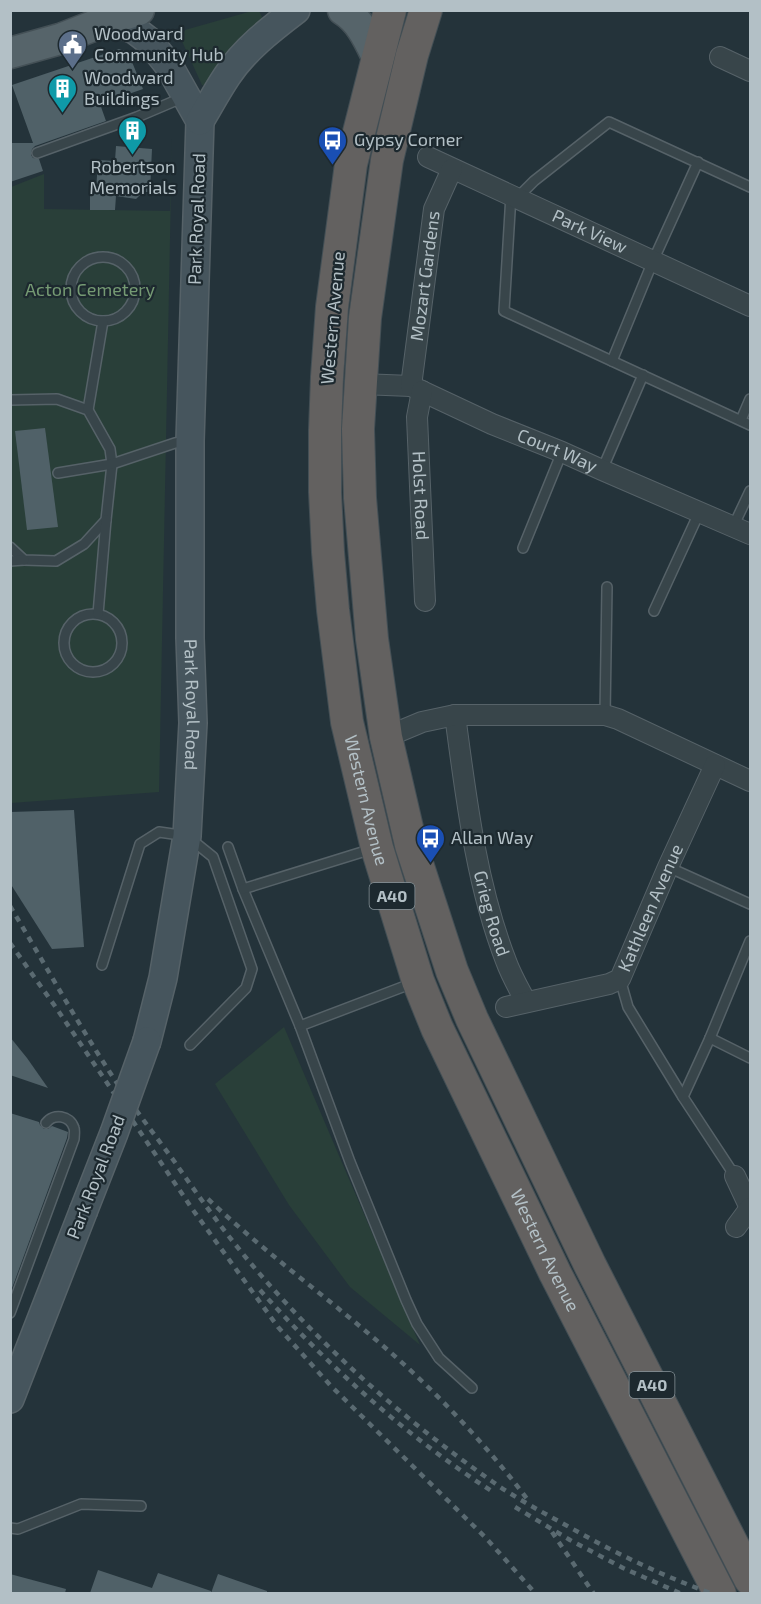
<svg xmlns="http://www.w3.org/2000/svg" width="761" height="1604" font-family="'Exo 2',sans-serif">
<rect width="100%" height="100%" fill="#24333a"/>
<g fill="#293f39">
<polygon points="252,11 259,11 265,23 211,86 202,85 180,37 185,30"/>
<polygon points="172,138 159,792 11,803 11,187 44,174 44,209 170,211"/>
<polygon points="284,1027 420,1345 350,1287 289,1205 215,1084"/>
</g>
<g fill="#506168">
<polygon points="119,49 128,52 143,89 100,104 106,121 35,146 32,149 31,155 33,158 39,159 43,171 10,182 10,143 33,143 12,85"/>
<polygon points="116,146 152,149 150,192 143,192 136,199 116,196 115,210 90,210 90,191 96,191 98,160 115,161"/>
<polygon points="45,428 58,527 27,530 15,431"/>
<polygon points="74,810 84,947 52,949 10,883 10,812"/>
<polygon points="10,1037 27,1058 48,1088 10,1075"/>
<polygon points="10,1113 39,1122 40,1125 44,1129 48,1129 52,1126 68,1132 67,1138 11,1291"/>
<polygon points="98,1570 152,1588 158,1573 211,1591 211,1593 90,1593"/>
<polygon points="10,1574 66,1589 65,1593 10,1593"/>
<polygon points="218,1574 267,1591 267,1593 211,1593"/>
</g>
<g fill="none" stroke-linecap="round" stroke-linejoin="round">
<defs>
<g id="service">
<polyline points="37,153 137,117 184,97"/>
<polyline points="511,195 504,311 750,425"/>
<polyline points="517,198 534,181 609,122 750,187"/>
<circle cx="103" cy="289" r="32"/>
<polyline points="612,361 653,261 698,162"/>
<polyline points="10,400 57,399 88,410 110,449 112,464 106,520 84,544 56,561 24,560 10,547"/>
<polyline points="88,410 103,321"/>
<polyline points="741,420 750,399"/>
<polyline points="602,470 643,375"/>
<polyline points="58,473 112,464 175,443 188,441"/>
<polyline points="733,527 750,491"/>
<polyline points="523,548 562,452"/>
<polyline points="10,561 24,560"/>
<polyline points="654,611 699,513"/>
<circle cx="93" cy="643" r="29"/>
<polyline points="98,614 106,520"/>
<polyline points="605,715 607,587"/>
<polyline points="228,847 243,889 300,1026 350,1162 406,1300 417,1324 439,1358 472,1388"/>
<polyline points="668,867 750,904"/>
<polyline points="243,889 372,849"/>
<polyline points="102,965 140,844 159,832 187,836 213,857 252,969 246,988 190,1045"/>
<polyline points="620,979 628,1007 683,1097 735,1176"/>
<polyline points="300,1026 413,983"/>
<polyline points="710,1038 750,1058"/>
<polyline points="683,1097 710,1038 750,941"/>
<path d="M10 1313 74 1139C74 1137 75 1130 74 1128 70 1115 53 1113 46 1123"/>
<polyline points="10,1528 18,1529 81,1504 141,1506"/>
</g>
<g id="minor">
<polyline points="720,57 750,71"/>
<path id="s1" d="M428 157 750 306"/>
<path id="s2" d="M361 384 411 386 492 424 562 452 602 470 750 534"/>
<path id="s3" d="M411 386 434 209 452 169"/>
<path id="s4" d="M422 391 417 417 425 601"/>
<path id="s5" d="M455 715C466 797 476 884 506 961 511 975 519 989 526 1002"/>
<polyline points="386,737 422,722 455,715 605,715 618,719 750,781"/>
<path id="s6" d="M506 1007 609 984 620 979 668 867 715 765"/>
<polyline points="735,1176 750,1208"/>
<polyline points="736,1227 750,1208"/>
</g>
<g id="secondary">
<path id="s7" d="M111 19 136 31 149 41 169 66 200 121 190 441V638L193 723 187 836 163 978 147 1041"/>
<path d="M200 121C209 106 217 91 227 76 244 50 271 29 296 10"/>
<polyline points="10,1399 83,1212"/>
</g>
<g id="primary">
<path d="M343 10C361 21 369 41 378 59"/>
<polyline points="10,53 60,39 111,19 139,10"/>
</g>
<g id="trunk">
<path id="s8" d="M390 10 351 164 332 307 327 377 325 430V492L328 552 333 610 347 722 377 848 418 981 437 1028 555 1273 720 1594"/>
<polyline points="426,10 412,55 387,160 365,318 358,429 360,498 372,639 386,737 411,845 452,971 472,1019 590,1265 750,1579"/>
</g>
</defs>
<use href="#service" stroke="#566268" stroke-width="12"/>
<use href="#minor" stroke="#566268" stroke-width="22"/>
<use href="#secondary" stroke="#566268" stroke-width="30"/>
<use href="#primary" stroke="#445056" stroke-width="33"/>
<use href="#trunk" stroke="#434f55" stroke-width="34"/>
<use href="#service" stroke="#38454a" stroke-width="9"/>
<use href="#minor" stroke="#38454a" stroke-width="20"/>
<use href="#secondary" stroke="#46555d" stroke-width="27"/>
<use href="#primary" stroke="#56646a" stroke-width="30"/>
<use href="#trunk" stroke="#636160" stroke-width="32"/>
<g stroke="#5a6a71" stroke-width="4.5" stroke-dasharray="6 6" stroke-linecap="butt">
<path d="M10 906C43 961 74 1017 109 1071 129 1102 152 1131 174 1161 199 1197 225 1233 253 1266 323 1348 404 1420 493 1482 517 1499 544 1513 571 1528 617 1554 663 1576 713 1594"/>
<polyline points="10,943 57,1009 193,1210 278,1327 330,1385 486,1538 536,1594"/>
<path d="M208 1199C261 1249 320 1292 375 1339 432 1387 484 1442 528 1500"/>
<path d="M260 1290C329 1367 406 1436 493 1492"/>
<polyline points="515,1507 570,1540 623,1568 682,1594"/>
<polyline points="552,1532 594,1594"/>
</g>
<defs>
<polyline id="secondary-bridge" points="83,1212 114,1133 147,1041"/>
</defs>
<use href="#secondary-bridge" stroke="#566268" stroke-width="30" stroke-linecap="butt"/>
<use href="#secondary-bridge" stroke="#46555d" stroke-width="27"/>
</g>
<defs>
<symbol id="civic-pin" viewBox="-11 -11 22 30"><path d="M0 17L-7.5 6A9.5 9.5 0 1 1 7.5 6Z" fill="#5c6f8a" stroke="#1d292f"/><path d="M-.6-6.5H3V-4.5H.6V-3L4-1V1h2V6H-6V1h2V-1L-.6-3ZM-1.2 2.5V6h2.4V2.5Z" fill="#fff"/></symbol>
<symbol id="building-pin" viewBox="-11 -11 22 30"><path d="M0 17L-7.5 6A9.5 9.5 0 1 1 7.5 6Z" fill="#0f9aa8" stroke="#1d292f"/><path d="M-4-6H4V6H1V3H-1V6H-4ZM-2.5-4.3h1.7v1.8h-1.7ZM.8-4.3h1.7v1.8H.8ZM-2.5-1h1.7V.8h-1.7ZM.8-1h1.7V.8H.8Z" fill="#fff"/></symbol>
<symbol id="bus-pin" viewBox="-11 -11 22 30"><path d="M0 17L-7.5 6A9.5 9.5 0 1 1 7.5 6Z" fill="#1a4fb4" stroke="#1d292f"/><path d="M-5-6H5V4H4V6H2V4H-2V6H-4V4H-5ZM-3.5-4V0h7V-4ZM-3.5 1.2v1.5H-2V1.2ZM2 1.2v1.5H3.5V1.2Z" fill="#fff"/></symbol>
</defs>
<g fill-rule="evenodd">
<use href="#civic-pin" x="56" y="28" width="33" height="45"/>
<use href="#building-pin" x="46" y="72" width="33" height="45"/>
<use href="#building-pin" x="116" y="114" width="33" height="45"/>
<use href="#bus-pin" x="316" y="124" width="33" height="45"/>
<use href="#bus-pin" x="414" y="822" width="33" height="45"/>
</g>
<g text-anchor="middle" stroke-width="4.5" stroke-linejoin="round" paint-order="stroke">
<g fill="#1d292f" stroke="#869399" stroke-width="1.5">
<rect x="369.5" y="883" width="45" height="26" rx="4.5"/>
<rect x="629.5" y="1372" width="45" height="26" rx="4.5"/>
</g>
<g font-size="16" font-weight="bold" fill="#b3c0c6">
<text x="392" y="902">A40</text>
<text x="652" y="1391">A40</text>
</g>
<g font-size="18" fill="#b3c0c6" stroke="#1d292f" text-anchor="start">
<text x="94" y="40">Woodward<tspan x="94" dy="21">Community Hub</tspan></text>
<text x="84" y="84">Woodward<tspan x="84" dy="21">Buildings</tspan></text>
<text x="354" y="146">Gypsy Corner</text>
<text x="133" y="173" text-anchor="middle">Robertson<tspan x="133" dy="21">Memorials</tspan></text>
<text x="451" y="844">Allan Way</text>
</g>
<g font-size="18" fill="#b3c0c6" stroke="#1d292f">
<text transform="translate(197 219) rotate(-88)" y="6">Park Royal Road</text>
<text dy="6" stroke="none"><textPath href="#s1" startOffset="178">Park View</textPath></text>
<text dy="6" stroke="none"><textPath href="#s3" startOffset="111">Mozart Gardens</textPath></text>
<text transform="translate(333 318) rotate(-85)" y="6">Western Avenue</text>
<text dy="6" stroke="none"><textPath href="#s2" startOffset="210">Court Way</textPath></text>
<text dy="6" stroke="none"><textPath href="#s4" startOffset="105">Holst Road</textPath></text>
<text dy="6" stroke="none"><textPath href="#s7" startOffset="723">Park Royal Road</textPath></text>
<text dy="6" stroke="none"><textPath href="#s8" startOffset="800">Western Avenue</textPath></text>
<text dy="6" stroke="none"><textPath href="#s6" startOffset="195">Kathleen Avenue</textPath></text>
<text dy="6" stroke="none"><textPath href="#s5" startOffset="202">Grieg Road</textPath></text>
<text transform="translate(96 1177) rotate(-69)" y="6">Park Royal Road</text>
<text dy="6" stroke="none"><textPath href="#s8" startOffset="1286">Western Avenue</textPath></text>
</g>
<g font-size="18" fill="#759a73" stroke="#1d292f">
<text x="90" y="296">Acton Cemetery</text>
</g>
</g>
<rect width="761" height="1604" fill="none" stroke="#b3c0c6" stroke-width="24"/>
</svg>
